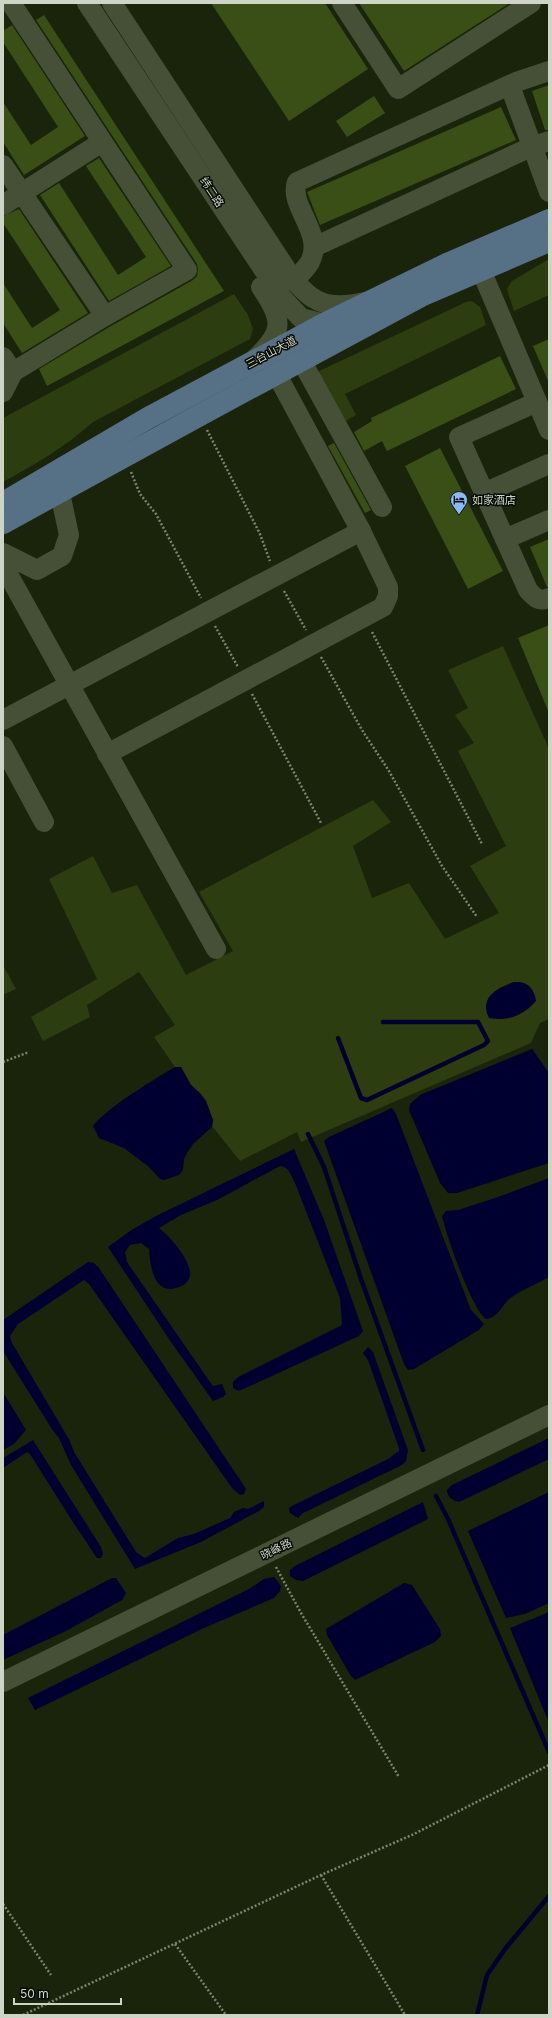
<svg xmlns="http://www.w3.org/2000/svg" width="552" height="2018" font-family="Inter,'Noto Sans SC',sans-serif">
<rect width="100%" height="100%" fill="#1a240b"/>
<g fill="#2c3d10">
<polygon points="549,259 549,295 514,311 507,289 512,281"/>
<path d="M234 294 248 315 253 329 250 339 93 422C65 447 36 464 3 482V418Z"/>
<polygon points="472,301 480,307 486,325 345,394 356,415 342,423 315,373 466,302"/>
<polygon points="503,646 549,749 549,1019 540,1023 531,1043 301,1142 297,1132 240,1161 212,1126 213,1120 206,1101 200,1093 191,1085 181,1067 175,1067 154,1037 175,1025 139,972 87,1005 90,1017 43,1041 31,1017 97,979 49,879 93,856 112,893 137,885 186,975 233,951 199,892 373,800 391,822 353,846 372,898 409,883 445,939 499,913 470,866 506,846 458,751 474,743 455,715 468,708 448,670"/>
<polygon points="3,965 16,989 3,995"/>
</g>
<g fill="#000030">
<path d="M514 982C528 981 534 988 536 1001 524 1015 508 1022 489 1018 479 998 496 988 514 982Z"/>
<polygon points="532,1049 549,1073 549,1163 457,1193 448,1193 440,1183 409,1110 410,1104 420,1095"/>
<path d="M175 1067H181L191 1085 200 1093 206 1101 213 1120 212 1127 193 1144 187 1153 184 1159 183 1170 179 1175 164 1180 160 1179 149 1167 124 1148 99 1138 93 1126C105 1109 156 1078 175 1067Z"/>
<polygon points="392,1108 396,1114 471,1310 484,1324 479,1330 414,1369 408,1370 404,1364 324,1141 329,1137"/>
<path d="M294 1149 324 1220 363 1331 359 1336 250 1386 238 1391 233 1388V1382L238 1377 342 1325 340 1298 295 1183C290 1175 290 1167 280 1166L217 1200 181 1215 159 1228C169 1235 193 1263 190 1276 189 1281 184 1286 179 1287 154 1297 150 1266 149 1249L141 1243 130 1245 125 1252 127 1262 210 1382 213 1386 222 1384 226 1394 223 1397 213 1401 171 1342 108 1247 133 1229 158 1215Z"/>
<path d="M549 1178V1277C537 1284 523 1289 512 1297 502 1303 499 1318 486 1319 472 1310 446 1234 442 1216L446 1211 458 1210 495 1198Z"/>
<polygon points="88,1262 94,1263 99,1268 246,1489 244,1494 240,1495 232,1488 89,1284 84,1280 18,1324 10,1336 12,1343 70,1441 74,1452 136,1552 145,1558 178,1538 194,1534 230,1518 234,1512 243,1508 248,1509 264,1501 264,1507 259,1511 201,1542 135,1569 71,1465 59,1438 52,1429 3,1351 3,1320"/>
<polygon points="368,1347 373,1352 408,1450 406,1461 402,1465 303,1513 298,1518 290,1513 289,1508 294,1505 388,1459 399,1451 399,1448 368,1360 363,1353"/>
<polygon points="3,1392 26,1430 14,1444 3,1450"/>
<path d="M549 1438V1459L459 1502C452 1500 447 1497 447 1490L452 1485Z"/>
<polygon points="33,1440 101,1547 103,1554 101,1558 97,1558 69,1516 30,1454 27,1452 3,1468 3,1458"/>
<polygon points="549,1492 549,1603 525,1614 506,1618 468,1531"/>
<polygon points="423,1502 428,1519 303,1581 296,1580 290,1576 290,1570 295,1566"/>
<polygon points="274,1577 281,1586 280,1591 274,1598 204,1628 35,1710 28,1698 249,1589 264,1579"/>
<polygon points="112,1578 116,1578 126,1593 122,1600 66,1631 3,1660 3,1635"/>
<polygon points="404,1583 412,1585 440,1629 441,1636 435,1642 355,1680 351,1676 327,1635 326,1629"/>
<polygon points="549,1612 549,1723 510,1628"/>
</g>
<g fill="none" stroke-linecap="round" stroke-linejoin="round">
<g stroke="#000030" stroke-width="4.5">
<polyline points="338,1038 361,1098 367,1100 484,1045 488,1041 478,1022 383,1022"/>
<polyline points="308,1134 324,1167 361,1279 423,1450"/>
<polyline points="436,1496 448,1519 549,1752"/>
<polyline points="477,2015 487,1975 505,1949 549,1896"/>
</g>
</g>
<g fill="#394f15">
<polygon points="211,3 325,3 368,69 289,121"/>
<polygon points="359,3 510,3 404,71"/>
<polygon points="44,15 224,291 47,386 39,369 111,326 193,280 197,276 198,270 197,264 36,20"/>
<polygon points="12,25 85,136 24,175 3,142 3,102 31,145 58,127 3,42 3,31"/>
<polygon points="549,85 549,130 545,130 532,91"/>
<polygon points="374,96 385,113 347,137 336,121"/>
<polygon points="501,107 516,140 320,225 307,192"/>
<polygon points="99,158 171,266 109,301 40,195 59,183 118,275 146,257 86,166"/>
<polygon points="19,209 88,313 22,353 3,323 3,283 32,328 60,310 3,223 3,216"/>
<polygon points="549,339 549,383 533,346"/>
<polygon points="500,356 516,389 387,451 382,441 364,451 354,432 372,421 371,418"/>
<polygon points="334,443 371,510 365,513 328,446"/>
<polygon points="440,448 503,571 468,589 405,466"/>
<polygon points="549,539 549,587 547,587 530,547"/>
<polygon points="549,625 549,713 518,638"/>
</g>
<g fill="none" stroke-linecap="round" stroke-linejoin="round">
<g stroke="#7b8470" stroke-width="2.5" stroke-dasharray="2 2" stroke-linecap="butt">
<polyline points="207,430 260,534 270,561"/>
<polyline points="131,472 140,494 156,514 201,598"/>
<polyline points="284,591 306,630"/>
<polyline points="215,626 238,667"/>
<polyline points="372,632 482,844"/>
<polyline points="321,657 362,730 389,771 442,866 477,917"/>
<polyline points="252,694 321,823"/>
<polyline points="3,1062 29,1052"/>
<polyline points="276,1567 301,1613 399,1777"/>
<polyline points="321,1875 405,2015"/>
<polyline points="3,1904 51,1975"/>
<polyline points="175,1944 226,2015"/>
<polyline points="23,2015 321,1875 414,1834 549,1765"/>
</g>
<g stroke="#455036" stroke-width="20">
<polyline points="87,3 283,299 301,318 333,326"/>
<path d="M112 3 294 281C300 286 306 294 313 298 328 308 348 306 365 302"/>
<polyline points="342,3 398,89 531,3"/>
<polyline points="510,86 549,192"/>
<polyline points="3,165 105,316"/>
<polyline points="3,205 102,142"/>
<polyline points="314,247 531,147 549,141"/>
<polyline points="475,256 549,430"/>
<path d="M294 281C299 275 306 269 310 262 325 233 288 206 297 182L516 82 549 71"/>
<polyline points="3,357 13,372"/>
<path d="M255 359C285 330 283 321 261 287"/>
<polyline points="301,360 382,507"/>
<polyline points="3,392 13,372 105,316 187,270 11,3"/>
<path d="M537 402 459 437 528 590C535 598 539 602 549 598"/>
<polyline points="484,493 549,464"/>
<polyline points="505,539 549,520"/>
<polyline points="3,553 37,570 62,556 69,535 60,493"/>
<polyline points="3,565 216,949"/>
<polyline points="3,720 361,531"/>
<polyline points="3,746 44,822"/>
<polyline points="107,754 383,607 388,596 388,587 361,531 269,360"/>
<polyline points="3,1682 549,1415"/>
</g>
<g stroke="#567085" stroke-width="22">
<polyline points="3,503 148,418 324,324 449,263 549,220"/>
<polyline points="3,523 200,415 421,296 549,241"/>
</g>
</g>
<defs>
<symbol id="hotel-pin" viewBox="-11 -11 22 30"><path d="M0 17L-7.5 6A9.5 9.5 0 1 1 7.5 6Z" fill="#8cb9fc" stroke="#070c03"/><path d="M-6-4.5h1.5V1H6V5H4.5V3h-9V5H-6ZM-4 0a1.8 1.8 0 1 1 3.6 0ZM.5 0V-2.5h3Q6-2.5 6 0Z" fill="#111"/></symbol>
</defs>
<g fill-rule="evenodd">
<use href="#hotel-pin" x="449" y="490" width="20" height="27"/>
</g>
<g text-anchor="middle" stroke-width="3" stroke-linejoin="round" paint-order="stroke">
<g font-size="11" fill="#ced5c6" stroke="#070c03">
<text transform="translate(212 192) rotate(57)" y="4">纬二路</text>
<text transform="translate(271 352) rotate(-28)" y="4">三台山大道</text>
<text transform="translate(276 1549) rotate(-26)" y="4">晓峰路</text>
</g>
<g font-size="11" fill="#ced5c6" stroke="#070c03" text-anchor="start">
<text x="472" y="504">如家酒店</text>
</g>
</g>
<rect width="552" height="2018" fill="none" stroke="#ced5c6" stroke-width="8"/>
<path d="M14 1998v6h107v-6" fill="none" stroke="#ced5c6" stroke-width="2"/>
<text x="20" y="1998" font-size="12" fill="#ced5c6" stroke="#070c03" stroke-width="3" paint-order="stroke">50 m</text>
</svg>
